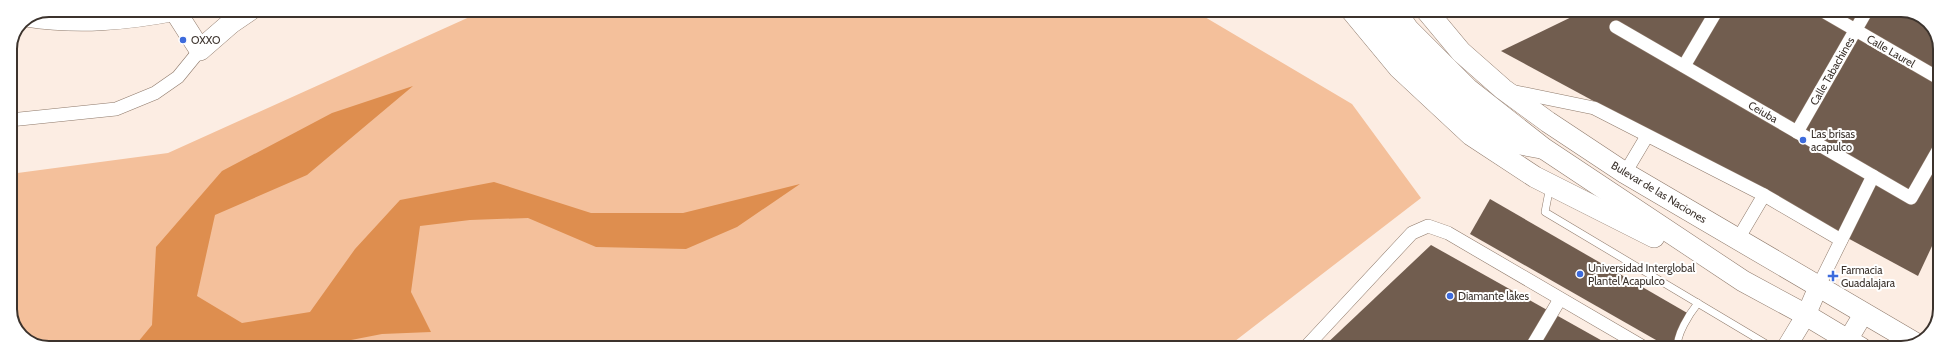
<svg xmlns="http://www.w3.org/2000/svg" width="1950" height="358" font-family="Cabin,sans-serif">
<rect width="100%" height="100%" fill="#fcede3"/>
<polygon fill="#f4c09b" points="485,10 1193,10 1352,104 1421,198 1226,348 44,348 21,336 10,314 10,174 168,153"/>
<polygon fill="#de8e4f" points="413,86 307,175 215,215 197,296 242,323 310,312 355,249 400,200 494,182 591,213 683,213 800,184 737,227 686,249 596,247 528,218 470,220 420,226 411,292 431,332 382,334 346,341 345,348 133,348 152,325 156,247 222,171 332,113"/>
<g fill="#715d4f">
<polygon points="1586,10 1906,10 1929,22 1940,44 1940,229 1918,276 1501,51"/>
<polygon points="1490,199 1689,314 1670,348 1470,234"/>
<polygon points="1431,245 1615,348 1322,348"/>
</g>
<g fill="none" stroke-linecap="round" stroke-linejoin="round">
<defs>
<g id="service">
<polyline points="1550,186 1545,212 1773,348"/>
<path d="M1678 348C1675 336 1690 313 1698 303"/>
</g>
<g id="minor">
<polyline points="1821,10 1940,79"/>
<path d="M26 20C78 28 125 24 177 14"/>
<polyline points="1616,27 1911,198 1940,147"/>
<polyline points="1684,66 1717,10"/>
<polyline points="1511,91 1594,108 1764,195 1841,240"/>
<polyline points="10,120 116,109 155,93 178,77 200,50"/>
<polyline points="1797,132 1867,10"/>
<polyline points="1625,173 1647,136"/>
<polyline points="1738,239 1764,195"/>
<polyline points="1819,285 1873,176"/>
<polyline points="1305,348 1412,233 1428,226 1448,233 1645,348"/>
<polyline points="1531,348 1560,299"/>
</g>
<g id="secondary">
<polyline points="1786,348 1806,315 1819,285"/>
<polyline points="1843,348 1864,313"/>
</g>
<g id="primary">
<polyline points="185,10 177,14 200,50 231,23 250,10"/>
<polyline points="1351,10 1399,68 1471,135 1535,177 1654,237"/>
<polyline points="1373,10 1386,31 1440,88 1510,142 1541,148"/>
<polyline points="1395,10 1408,29 1468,89 1543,148 1743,281 1806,315 1861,348"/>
<polyline points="1426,10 1461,52 1503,89 1548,122 1625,173 1915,343"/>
</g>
</defs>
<use href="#service" stroke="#8e796a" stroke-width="8"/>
<use href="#minor" stroke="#8e796a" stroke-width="14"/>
<use href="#secondary" stroke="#8e796a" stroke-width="20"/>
<use href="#primary" stroke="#8e796a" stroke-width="22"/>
<use href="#service" stroke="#fff" stroke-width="7"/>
<use href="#minor" stroke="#fff" stroke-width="13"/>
<use href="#secondary" stroke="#fff" stroke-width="19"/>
<use href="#primary" stroke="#fff" stroke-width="21"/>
</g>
<g fill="#3d6bdc" stroke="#fff" stroke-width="1.5">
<circle cx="183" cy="40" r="4"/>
<circle cx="1803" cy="140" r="4"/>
<circle cx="1580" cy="274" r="4"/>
<path d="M1831 270h4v4h4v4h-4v4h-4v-4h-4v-4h4z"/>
<circle cx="1450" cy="296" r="4"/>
</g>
<g text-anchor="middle" stroke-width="4" stroke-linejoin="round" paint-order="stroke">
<g font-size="11" fill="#3c332d" stroke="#fff" text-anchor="start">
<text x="191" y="44">OXXO</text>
<text x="1811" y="138">Las brisas<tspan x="1811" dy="13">acapulco</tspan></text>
<text x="1588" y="272">Universidad Interglobal<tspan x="1588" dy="13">Plantel Acapulco</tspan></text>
<text x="1841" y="274">Farmacia<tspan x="1841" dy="13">Guadalajara</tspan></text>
<text x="1458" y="300">Diamante lakes</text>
</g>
<g font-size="11" fill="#3c332d" stroke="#fff">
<text transform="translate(1891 51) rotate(30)" y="4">Calle Laurel</text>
<text transform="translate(1832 71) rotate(-60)" y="4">Calle Tabachines</text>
<text transform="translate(1763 112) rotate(30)" y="4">Ceiuba</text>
<text transform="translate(1659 192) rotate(31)" y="4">Bulevar de las Naciones</text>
</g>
</g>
<path d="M0 0H1950V358H0ZM49 17H1901A32 32 0 0 1 1933 49V309A32 32 0 0 1 1901 341H49A32 32 0 0 1 17 309V49A32 32 0 0 1 49 17Z" fill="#fff" fill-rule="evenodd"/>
<path fill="none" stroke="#3c332d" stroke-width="2" d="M49 17H1901A32 32 0 0 1 1933 49V309A32 32 0 0 1 1901 341H49A32 32 0 0 1 17 309V49A32 32 0 0 1 49 17Z"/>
</svg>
